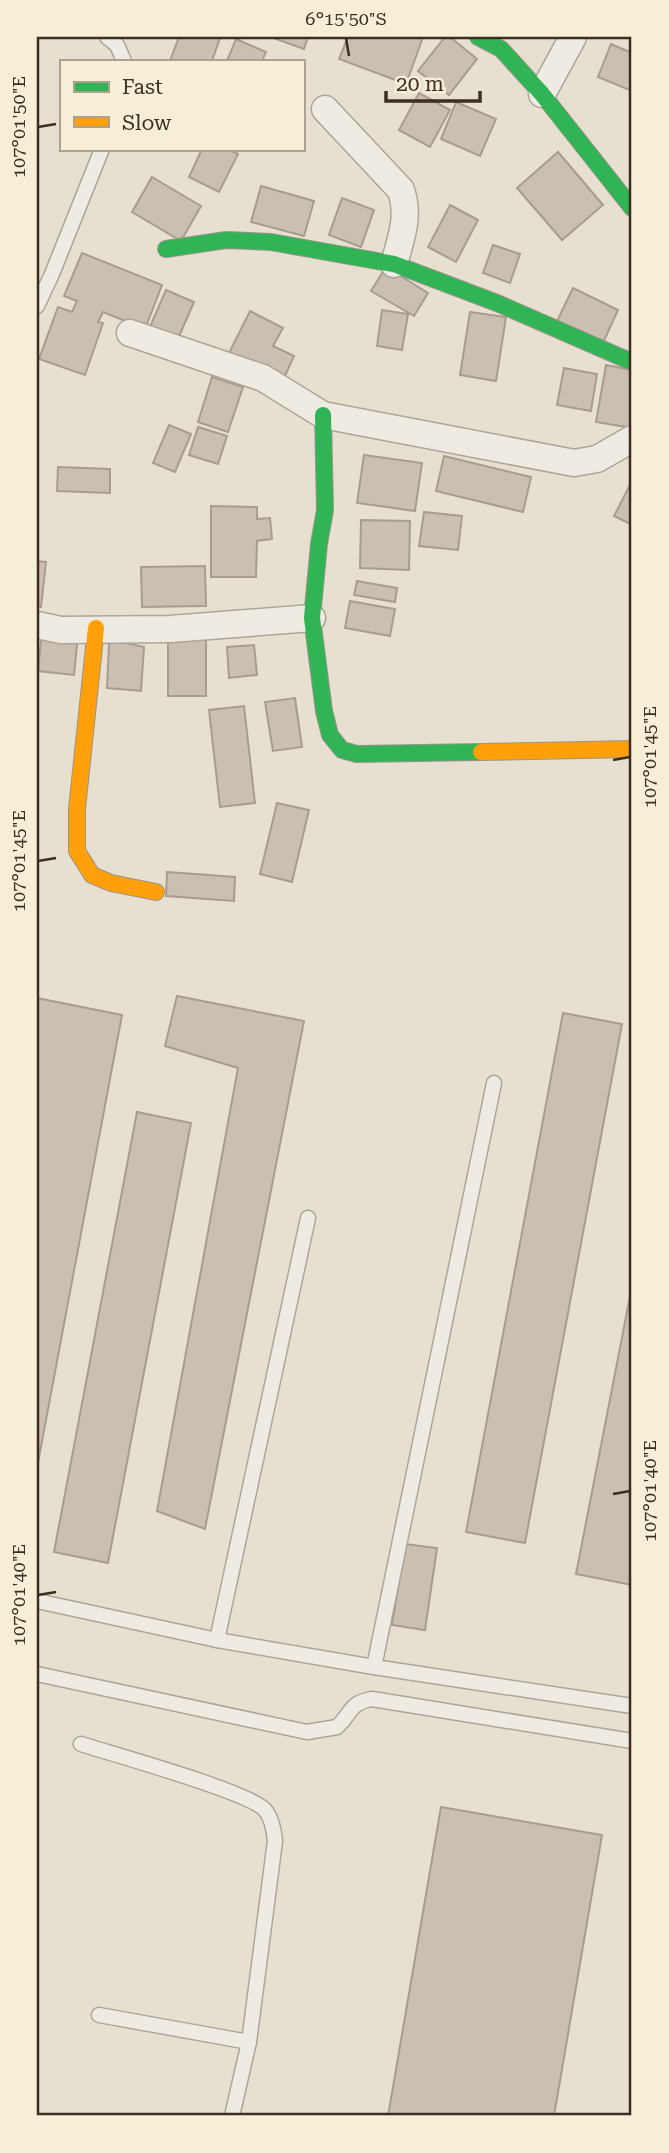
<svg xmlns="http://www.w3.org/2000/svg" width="669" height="2153" font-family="'Roboto Serif',serif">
<rect width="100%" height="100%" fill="#e7e0d1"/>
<g fill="#cbbfb2" stroke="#a89c90" stroke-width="2">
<polygon points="179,37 218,37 220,38 212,61 170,61"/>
<polygon points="277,37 308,37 304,49 276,39"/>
<polygon points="348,37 423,37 406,84 339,59"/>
<polygon points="445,37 450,37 477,59 449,95 418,71"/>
<polygon points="236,39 266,52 262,61 227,61"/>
<polygon points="611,44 632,53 632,91 598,77"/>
<polygon points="419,93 450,110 430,147 399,130"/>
<polygon points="456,102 496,119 480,156 441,139"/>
<polygon points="202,149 227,149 238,154 219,192 189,177"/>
<polygon points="558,152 603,205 562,240 517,188"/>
<polygon points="152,177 201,206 181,241 132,212"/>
<polygon points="261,186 314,201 304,236 251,222"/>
<polygon points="342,198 374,210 361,247 329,235"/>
<polygon points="450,205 478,220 456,262 428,247"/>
<polygon points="493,245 520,254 510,283 483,273"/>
<polygon points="82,253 162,285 145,329 103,312 98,322 103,323 85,375 39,359 58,307 72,312 77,301 64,296"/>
<polygon points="386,267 428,293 414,316 371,291"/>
<polygon points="573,288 618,310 603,343 557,321"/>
<polygon points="166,290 194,302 177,341 149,329"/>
<polygon points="382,310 408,314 402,350 377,346"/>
<polygon points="250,311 283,328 273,346 294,356 285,376 264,365 227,357"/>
<polygon points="470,312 506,317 496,381 460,375"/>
<polygon points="606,365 632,370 632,428 596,422"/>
<polygon points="564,368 597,374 591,411 557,405"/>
<polygon points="212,377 243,387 228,432 198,422"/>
<polygon points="169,425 191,434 175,472 153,463"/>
<polygon points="198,427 227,436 218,464 189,455"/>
<polygon points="364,455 422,463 415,511 357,503"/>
<polygon points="444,456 531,477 523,512 436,491"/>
<polygon points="58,467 110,469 110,493 57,491"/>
<polygon points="632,481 632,525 614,516"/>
<polygon points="211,506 257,507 257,519 270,518 272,539 257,541 256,577 211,577"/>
<polygon points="424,512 462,516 458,550 419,546"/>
<polygon points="361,520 410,521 409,570 360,568"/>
<polygon points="37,561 46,562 41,607 37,606"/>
<polygon points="205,566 206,606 142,607 141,567"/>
<polygon points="357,581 397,588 395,602 354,595"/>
<polygon points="350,601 395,609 390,636 345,628"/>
<polygon points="42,631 78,635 74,675 38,671"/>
<rect x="168" y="639" width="38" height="57"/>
<polygon points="118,641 144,647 141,691 107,688 109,644"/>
<polygon points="254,645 257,675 229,678 227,647"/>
<polygon points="295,698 302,747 273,751 265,702"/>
<polygon points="244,706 255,803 220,807 209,710"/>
<polygon points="277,803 309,810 292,882 260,874"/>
<polygon points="167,872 235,877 234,901 166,896"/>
<polygon points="177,996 304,1021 205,1529 157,1511 238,1068 165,1046"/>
<polygon points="37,998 122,1015 37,1468"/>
<polygon points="563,1013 622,1024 525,1543 466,1532"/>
<polygon points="137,1112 191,1123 108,1563 54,1552"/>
<polygon points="632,1286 632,1585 576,1574"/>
<polygon points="405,1544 437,1548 425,1630 392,1625"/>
<polygon points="441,1807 602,1835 554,2116 388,2116"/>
</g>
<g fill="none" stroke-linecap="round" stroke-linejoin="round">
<defs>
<g id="lane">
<polyline points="107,37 117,45 124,61"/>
<polyline points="37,306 52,274 102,149"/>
<polyline points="37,1601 217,1640 374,1667 632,1706"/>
<polyline points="217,1640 308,1218"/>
<polyline points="374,1667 494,1083"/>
<path d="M37 1674 307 1732 337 1727C352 1713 349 1703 372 1699L632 1741"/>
<path d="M81 1744C112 1754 250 1792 265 1810 272 1818 274 1831 275 1841L249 2042 232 2116"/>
<polyline points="99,2015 249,2042"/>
</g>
<g id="street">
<polyline points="542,94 573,37"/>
<path d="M325 109 401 190C410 216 401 238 394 264"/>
<polyline points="130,333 263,378 323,415 574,463 597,459 632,439"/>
<polyline points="37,625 61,630 170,629 312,618"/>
</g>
<g id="fast">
<polyline points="478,37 501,49 542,94 632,208"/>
<polyline points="166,249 226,240 271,242 394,264 497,303 632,362"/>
<polyline points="323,415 325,510 319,544 312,618 324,711 330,735 342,750 357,754 481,752"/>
</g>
<g id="slow">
<polyline points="96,628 77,809 77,851 92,875 111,883 156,892"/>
<polyline points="481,752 632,749"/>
</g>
</defs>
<use href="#lane" stroke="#ada599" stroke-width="17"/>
<use href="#street" stroke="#ada599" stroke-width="29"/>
<use href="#fast" stroke="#9c958a" stroke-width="18"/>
<use href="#slow" stroke="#9c958a" stroke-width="18"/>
<use href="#lane" stroke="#efebe3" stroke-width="14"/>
<use href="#street" stroke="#efebe3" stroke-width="26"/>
<use href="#fast" stroke="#30b455" stroke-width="16"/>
<use href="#slow" stroke="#ff9f0a" stroke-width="16"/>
</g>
<path fill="none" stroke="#3d2e20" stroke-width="2.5" d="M346 38 349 56M38 127 56 124M613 760 630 757M38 861 56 858M613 1494 630 1491M38 1595 56 1592"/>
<rect width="669" height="2153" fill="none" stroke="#f7eed8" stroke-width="77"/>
<rect x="60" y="60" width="245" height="91" fill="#f7eed8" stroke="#ada18e" stroke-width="2"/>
<rect x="74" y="82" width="35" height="10" fill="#30b455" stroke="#ada18e" stroke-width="2"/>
<text x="122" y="94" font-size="21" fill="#3d2e20">Fast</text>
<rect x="74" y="117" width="35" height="10" fill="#ff9f0a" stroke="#ada18e" stroke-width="2"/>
<text x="122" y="130" font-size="21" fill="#3d2e20">Slow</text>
<path d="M386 91v10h94v-10" fill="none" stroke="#3d2e20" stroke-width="3.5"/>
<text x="396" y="91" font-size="21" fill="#3d2e20" stroke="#f7eed8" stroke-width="5" paint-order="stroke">20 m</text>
<rect x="38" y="38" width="592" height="2076" fill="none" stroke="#3d2e20" stroke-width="2.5"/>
<g font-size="18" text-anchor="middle" fill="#3d2e20">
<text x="346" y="25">6°15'50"S</text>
<text transform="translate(19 127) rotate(-90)" y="6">107°01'50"E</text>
<text transform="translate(650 757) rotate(-90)" y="6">107°01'45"E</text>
<text transform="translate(19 861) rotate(-90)" y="6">107°01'45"E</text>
<text transform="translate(650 1491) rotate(-90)" y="6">107°01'40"E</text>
<text transform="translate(19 1595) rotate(-90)" y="6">107°01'40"E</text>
</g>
</svg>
